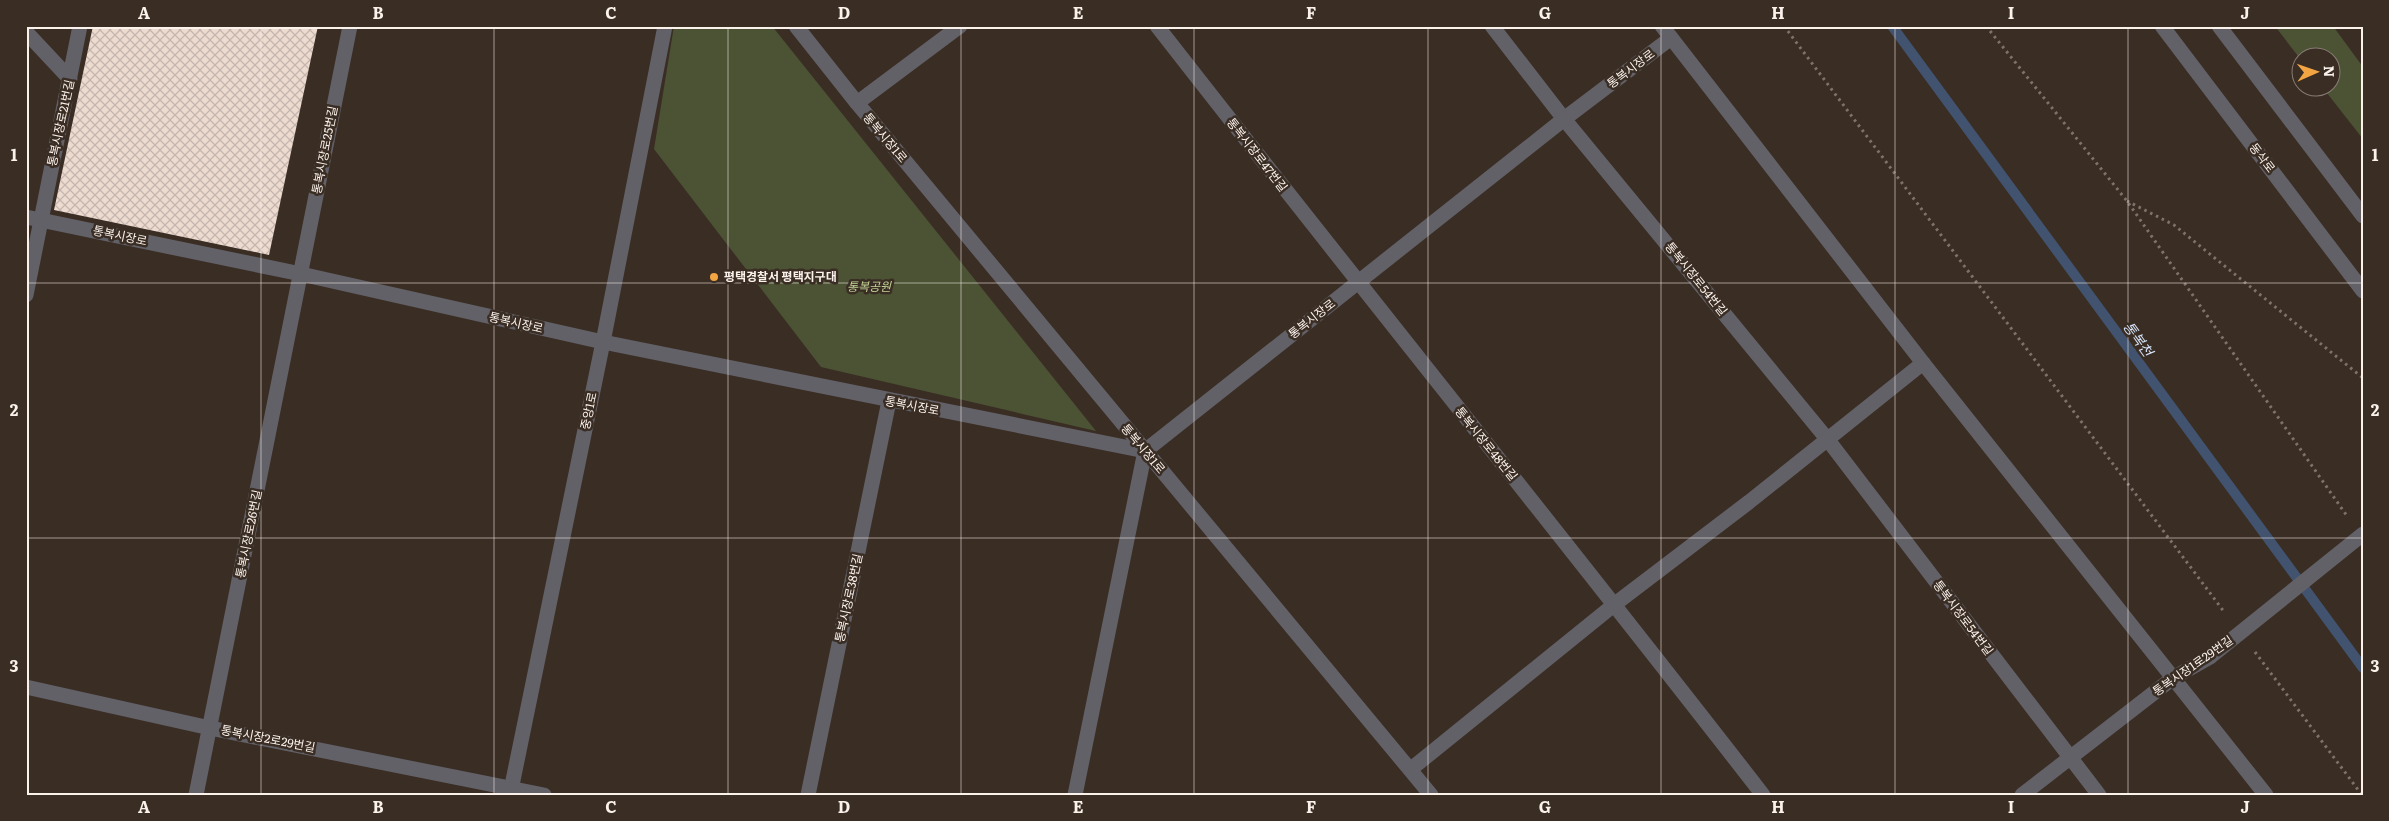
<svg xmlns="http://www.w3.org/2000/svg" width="2389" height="821" font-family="Literata,'Noto Sans KR',serif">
<defs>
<pattern id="building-cross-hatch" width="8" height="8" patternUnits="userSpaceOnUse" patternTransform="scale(1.25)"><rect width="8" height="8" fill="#eddbd0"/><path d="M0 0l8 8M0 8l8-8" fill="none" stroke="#c4b6ae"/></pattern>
</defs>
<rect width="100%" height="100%" fill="#3a2d24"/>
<g fill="#4b5334">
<polygon points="674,26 772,26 1096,431 821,367 654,149"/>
<polygon points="2275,26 2333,26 2363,67 2363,139 2323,88 2332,88 2332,58 2302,58 2301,60"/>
</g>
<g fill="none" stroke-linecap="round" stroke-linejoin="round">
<polyline stroke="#41536e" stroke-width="10" points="1892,26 2363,668"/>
</g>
<polygon fill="url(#building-cross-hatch)" points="93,26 318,26 269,255 54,210"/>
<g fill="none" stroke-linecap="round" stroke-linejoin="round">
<g stroke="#7e736b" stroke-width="3" stroke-dasharray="2.5 4" stroke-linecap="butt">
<polyline points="1784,26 2225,613"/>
<polyline points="1986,26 2127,201 2347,516"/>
<polyline points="2127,201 2174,225 2363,378"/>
<polyline points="2255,652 2362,795"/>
</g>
<g stroke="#626168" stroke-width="15">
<polyline points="796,26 857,103 1431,795"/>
<path d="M1157 26C1358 284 1563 537 1763 795"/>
<polyline points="1492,26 1564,119 1828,440 2099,795"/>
<polyline points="1662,26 1923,363 2266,795"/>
<polyline points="2162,26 2363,291"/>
<polyline points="2219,26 2363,216"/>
<polyline points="26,32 70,79"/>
<polyline points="857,103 960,26"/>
<polyline points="26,217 301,274 603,342 1145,451 1564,119 1671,38"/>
<polyline points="26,295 80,26"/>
<polyline points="26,687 210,728 544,795"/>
<polyline points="1411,769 1615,604 1749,502 1923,363"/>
<polyline points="196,795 350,26"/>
<polyline points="510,795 603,342 665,26"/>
<polyline points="808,795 889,401"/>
<polyline points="1075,795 1145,451"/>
<polyline points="2022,795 2173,678 2210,657"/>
</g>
<polyline stroke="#626168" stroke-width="15" points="2210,657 2363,534"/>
</g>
<path fill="none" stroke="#fbf2ec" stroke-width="1" stroke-opacity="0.55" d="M261 26V795M494 26V795M728 26V795M961 26V795M1194 26V795M1428 26V795M1661 26V795M1895 26V795M2128 26V795M26 283H2363M26 538H2363"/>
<circle fill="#f3a443" stroke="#3a2d24" stroke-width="2" cx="714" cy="277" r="5"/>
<g text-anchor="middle" stroke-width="5" stroke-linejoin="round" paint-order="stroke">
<g font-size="12" fill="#fbf2ec" stroke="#3a2d24">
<text transform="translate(1631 69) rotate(-37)" y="4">통복시장로</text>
<text transform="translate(61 123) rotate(-78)" y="4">통복시장로21번길</text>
<text transform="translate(885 138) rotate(50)" y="4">통복시장1로</text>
<text transform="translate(325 150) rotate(-79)" y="4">통복시장로25번길</text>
<text transform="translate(1257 155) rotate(52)" y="4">통복시장로47번길</text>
<text transform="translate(2262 158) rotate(53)" y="4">동삭로</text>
<text transform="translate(120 236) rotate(12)" y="4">통복시장로</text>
<text transform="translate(1696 279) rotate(51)" y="4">통복시장로54번길</text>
<text transform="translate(1312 319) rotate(-38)" y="4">통복시장로</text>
<text transform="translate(516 323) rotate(13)" y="4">통복시장로</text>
<text transform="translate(912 406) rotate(11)" y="4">통복시장로</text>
<text transform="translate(589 411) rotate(-78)" y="4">중앙1로</text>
<text transform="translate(1486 444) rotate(51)" y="4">통복시장로48번길</text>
<text transform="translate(1143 449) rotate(50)" y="4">통복시장1로</text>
<text transform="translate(249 534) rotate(-79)" y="4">통복시장로26번길</text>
<text transform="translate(849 598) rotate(-78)" y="4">통복시장로38번길</text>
<text transform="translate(1963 618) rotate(53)" y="4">통복시장로54번길</text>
<text transform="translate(2193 666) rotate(-35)" y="4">통복시장1로29번길</text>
<text transform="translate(268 739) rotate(11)" y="4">통복시장2로29번길</text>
</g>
<g font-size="12" font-weight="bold" fill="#fbf2ec" stroke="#3a2d24" text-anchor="start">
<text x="724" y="281">평택경찰서 평택지구대</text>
</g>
<g font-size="12" font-style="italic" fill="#c2d297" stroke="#3a2d24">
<text x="869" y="291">통복공원</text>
</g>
<g font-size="14" font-style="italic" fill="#d6e3f8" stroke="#3a2d24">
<text transform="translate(2138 339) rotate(54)" y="5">통복천</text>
</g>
</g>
<rect width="2389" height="821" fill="none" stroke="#3a2d24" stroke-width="55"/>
<g transform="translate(2316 72) rotate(88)"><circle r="24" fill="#3a2d24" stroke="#877c74"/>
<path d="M0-4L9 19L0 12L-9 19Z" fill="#f3a443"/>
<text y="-8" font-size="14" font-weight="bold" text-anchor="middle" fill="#fbf2ec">N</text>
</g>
<rect x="28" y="28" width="2334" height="766" fill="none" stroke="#fbf2ec" stroke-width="2"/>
<g font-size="16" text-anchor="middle" font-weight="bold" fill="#fbf2ec">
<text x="144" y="19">A</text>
<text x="378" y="19">B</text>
<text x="611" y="19">C</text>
<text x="844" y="19">D</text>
<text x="1078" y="19">E</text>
<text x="1311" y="19">F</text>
<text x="1545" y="19">G</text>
<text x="1778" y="19">H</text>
<text x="2011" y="19">I</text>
<text x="2245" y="19">J</text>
<text x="14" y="161">1</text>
<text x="2375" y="161">1</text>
<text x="14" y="416">2</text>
<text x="2375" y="416">2</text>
<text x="14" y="672">3</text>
<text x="2375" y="672">3</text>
<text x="144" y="813">A</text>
<text x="378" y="813">B</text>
<text x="611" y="813">C</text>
<text x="844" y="813">D</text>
<text x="1078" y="813">E</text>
<text x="1311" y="813">F</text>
<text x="1545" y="813">G</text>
<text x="1778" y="813">H</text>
<text x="2011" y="813">I</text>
<text x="2245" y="813">J</text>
</g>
</svg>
